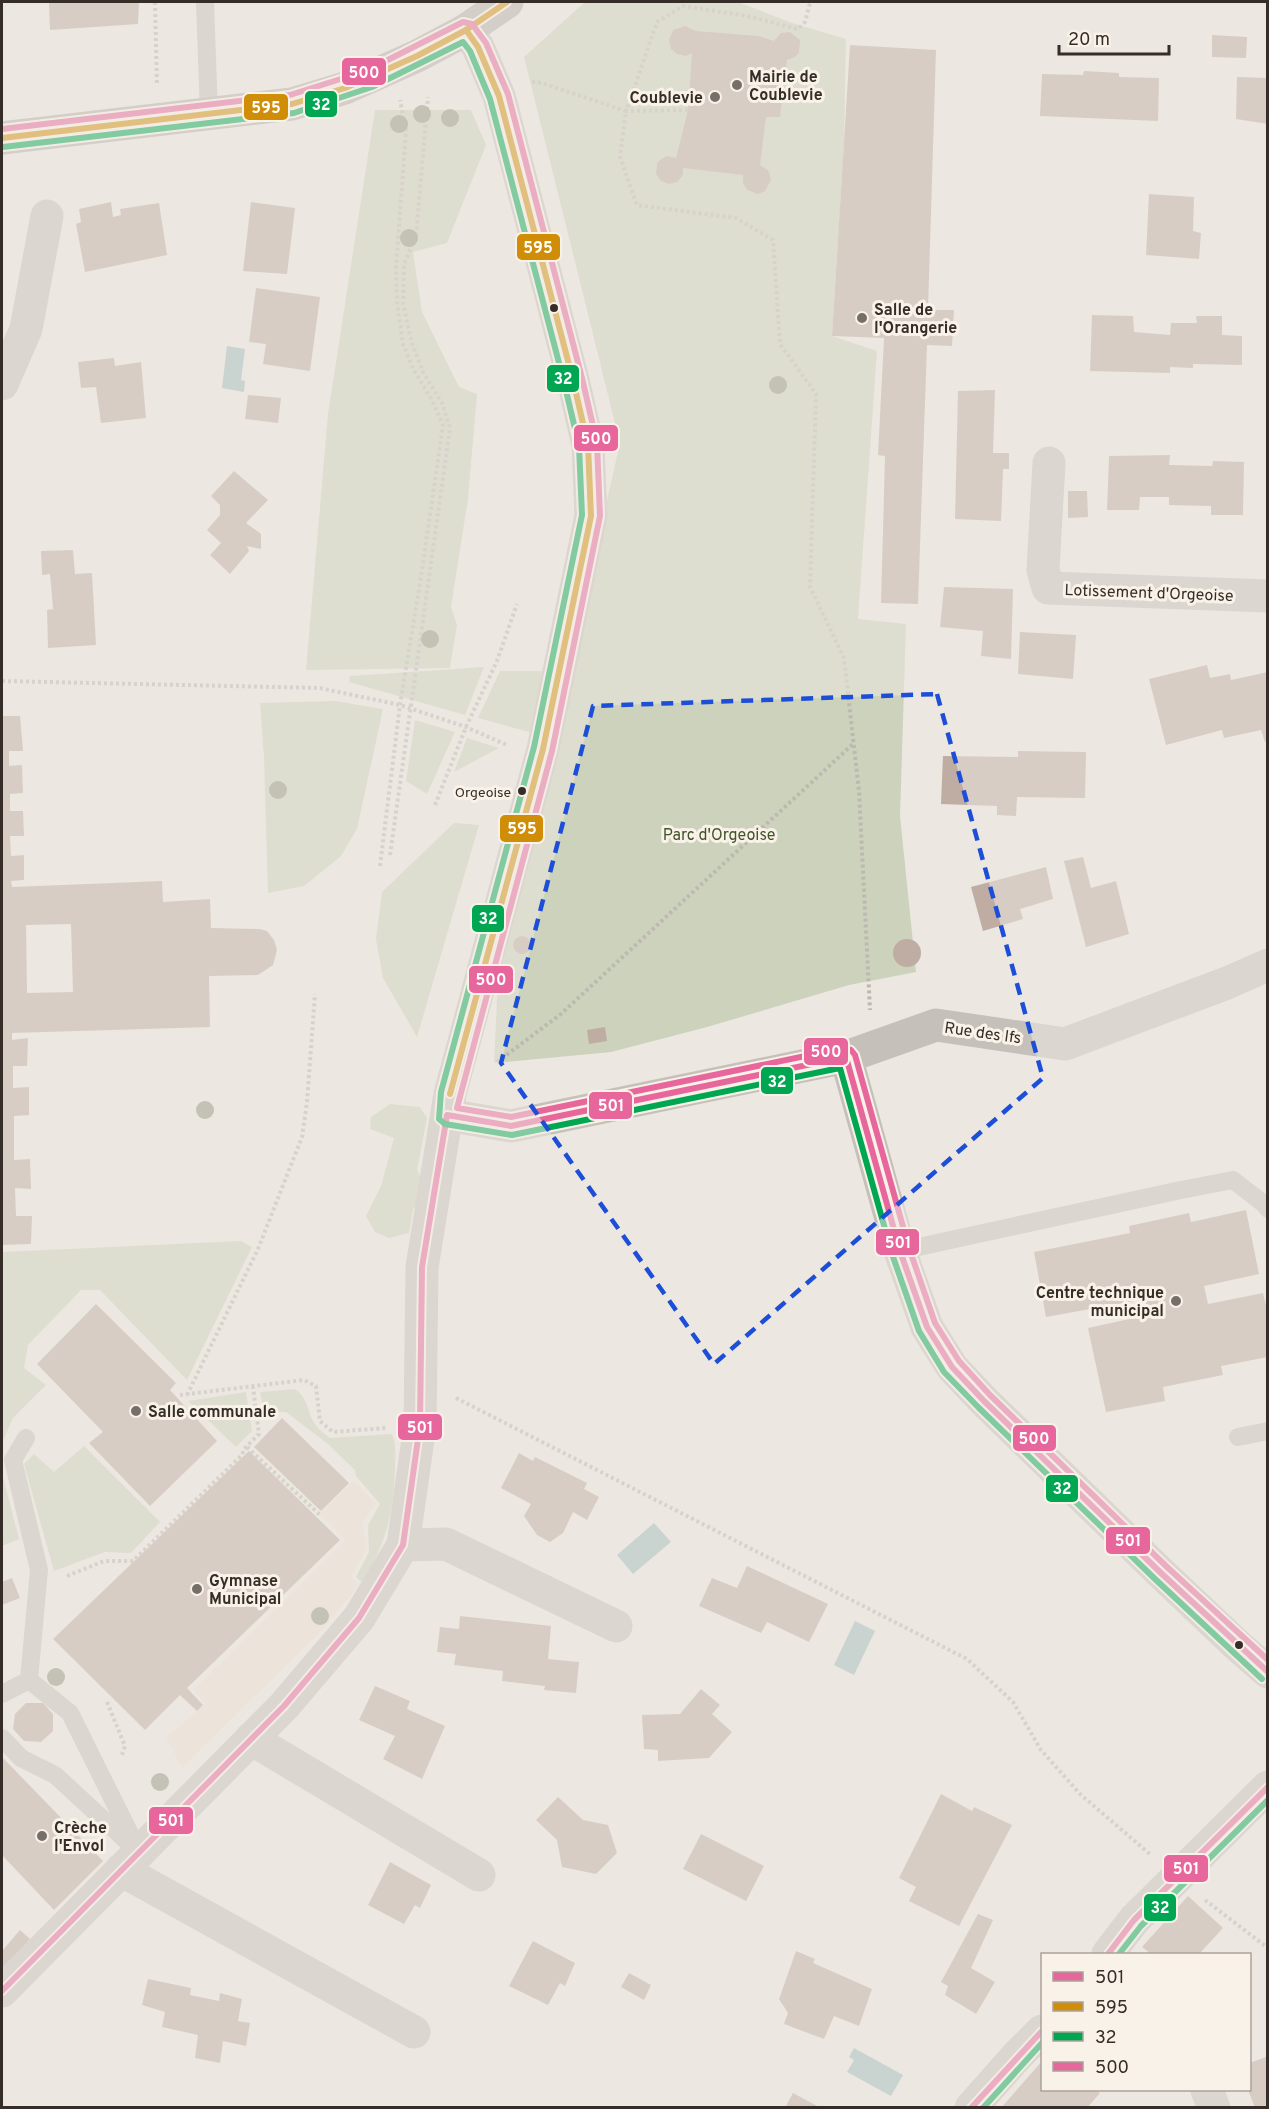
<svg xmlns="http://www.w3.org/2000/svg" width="1269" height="2109" font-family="Overpass,sans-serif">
<rect width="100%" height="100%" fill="#ece7e1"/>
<g fill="#ccd2bb">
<polygon points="585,2 738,2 792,23 846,39 844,144 832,336 877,351 858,619 906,624 900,816 916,972 849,985 707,1027 611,1052 494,1063 498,979 620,443 524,57"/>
<polygon points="375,110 471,110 486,145 447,243 413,252 422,312 459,387 477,394 468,499 451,607 457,625 450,668 306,670 328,414"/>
<polygon points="484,667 465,715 349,682 350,676"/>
<polygon points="500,671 546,671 533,733 478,718"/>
<polygon points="335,701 383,709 357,829 341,856 304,886 268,893 264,757 260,703"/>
<polygon points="415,720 455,732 427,794 406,781"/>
<polygon points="467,738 499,748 454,772"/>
<polygon points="454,823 479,825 417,1037 383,978 376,939 382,892"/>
<polygon points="390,1104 420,1107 427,1118 417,1170 423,1182 420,1203 413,1209 409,1233 389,1238 375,1232 366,1216 381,1186 394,1138 370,1129 371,1117"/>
<polygon points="241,1241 252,1247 187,1380 100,1290 81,1290 28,1345 24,1368 46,1385 13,1418 2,1443 2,1252"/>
<path d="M295 1389C310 1400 306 1411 315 1424 318 1429 325 1434 330 1438L392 1434C397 1446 395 1458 395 1471 393 1518 385 1542 363 1583L356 1577 369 1552 368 1525 380 1504 356 1476 355 1470 328 1444 286 1412H273L265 1419 260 1392Z"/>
<polygon points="246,1392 252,1431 236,1447 188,1401"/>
<polygon points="84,1446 160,1522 131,1553 105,1552 54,1571 24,1464 34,1454 54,1472"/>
<polygon points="2,1473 19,1539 2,1546"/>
</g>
<polygon fill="#eae0d0" points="354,1481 376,1504 363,1522 366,1550 351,1577 359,1585 323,1629 182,1768 166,1737 206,1704 193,1690 346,1540 320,1515"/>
<g fill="#9dbcbd">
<polygon points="227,346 245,349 241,380 245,381 244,392 222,388"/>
<polygon points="654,1523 671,1542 633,1574 617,1555"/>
<polygon points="855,1621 875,1631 854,1675 834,1665"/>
<polygon points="854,2048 903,2075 891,2096 847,2072 854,2060 849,2057"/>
</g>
<g fill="#bfada3" fill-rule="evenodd">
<polygon points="49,2 139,2 138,24 50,30"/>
<polygon points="685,26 696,31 759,36 774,41 781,33 790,32 800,40 799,53 795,57 787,60 780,117 766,117 760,165 769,171 771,180 765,191 758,194 747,190 743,183 743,175 683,168 683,175 677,182 669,184 661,181 656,174 657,163 660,160 667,156 676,158 688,110 692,53 686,56 677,54 671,49 669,40 673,30"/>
<polygon points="1212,35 1247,37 1246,58 1212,57"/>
<polygon points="850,45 936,50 928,310 954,310 952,346 927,345 918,604 881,603 885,456 878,455 884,338 832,336"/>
<polygon points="1084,71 1119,73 1119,77 1159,78 1158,121 1040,116 1042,74 1083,75"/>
<polygon points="1237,77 1268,78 1268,124 1236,119"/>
<polygon points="1149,194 1194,197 1193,231 1201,233 1199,259 1146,255"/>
<polygon points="111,202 113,217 121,215 120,209 159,203 167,255 85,272 76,224 81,222 79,209"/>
<polygon points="251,202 295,208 287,274 243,271"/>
<polygon points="256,288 320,297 310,371 263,364 266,344 249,342"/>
<polygon points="1092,315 1133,316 1134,332 1170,335 1171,323 1197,323 1196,316 1222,316 1222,335 1242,336 1242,365 1193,364 1193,368 1170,367 1170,373 1090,371"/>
<polygon points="114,358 115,366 141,362 146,418 101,423 96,387 81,388 78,362"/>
<polygon points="995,390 993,453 1009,453 1009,469 1003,469 1001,521 955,519 958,391"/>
<polygon points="248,395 281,398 278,423 245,419"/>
<polygon points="1170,455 1169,465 1212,466 1213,461 1244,462 1243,515 1211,515 1211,506 1169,505 1169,497 1140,497 1139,510 1107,510 1109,456"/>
<polygon points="234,471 268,500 246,523 261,534 261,549 247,546 249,551 230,574 210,555 221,543 207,530 220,515 220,505 211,496"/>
<polygon points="1068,491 1087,491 1088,517 1068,518"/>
<polygon points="73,550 75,574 92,573 96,645 48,648 47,610 53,609 50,574 42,575 41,551"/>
<polygon points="944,587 1013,589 1011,659 981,656 983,631 940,627"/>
<polygon points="1020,632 1076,635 1073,679 1018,674"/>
<polygon points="1207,665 1210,678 1230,674 1231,680 1268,672 1268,741 1265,742 1261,730 1224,738 1222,730 1166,745 1149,679"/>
<path d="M2 716H20L23 751H9V766L22 765 23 793 10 794V811H23L24 836H10L11 856 24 855V880L11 881 12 887 162 881 163 902 210 899 211 928 260 929 267 931 274 940 277 950 273 965 258 975 209 976 210 1027 12 1033V1040L28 1038 27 1066H13V1088L29 1087V1115L14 1116V1160L30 1159 31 1189 15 1188 16 1216H32L31 1244 2 1245ZM71 924 73 992 27 993 26 925Z"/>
<polygon points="1018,751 1086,752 1085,798 1017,797 1016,816 997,815 997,806 941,804 943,756 1018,757"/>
<polygon points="1083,857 1091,888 1116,881 1129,934 1086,947 1064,861"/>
<polygon points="1046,867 1053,899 1020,909 1023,919 983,931 971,887"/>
<circle cx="522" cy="945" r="9"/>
<circle cx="907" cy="953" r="14"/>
<polygon points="605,1027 607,1041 589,1044 587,1030"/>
<polygon points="1246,1210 1259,1274 1204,1286 1208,1304 1263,1293 1268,1313 1268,1357 1221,1366 1223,1375 1163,1387 1165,1401 1106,1412 1088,1328 1148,1315 1145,1299 1046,1317 1034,1252 1130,1233 1129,1226 1189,1213 1191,1222"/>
<polygon points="96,1304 176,1383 170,1390 217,1441 150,1506 89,1443 103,1432 37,1364"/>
<polygon points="282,1418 349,1483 321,1511 254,1447"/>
<polygon points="249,1451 340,1540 187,1688 203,1705 197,1711 180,1695 145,1730 53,1639"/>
<polygon points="519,1453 533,1461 535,1457 587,1483 584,1489 599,1497 587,1520 573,1512 563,1533 550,1542 537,1535 524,1516 531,1504 501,1488"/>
<polygon points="747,1566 828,1604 809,1642 767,1622 761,1633 699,1606 712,1578 737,1588"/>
<polygon points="12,1578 20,1598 2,1605 2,1582"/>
<polygon points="460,1616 551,1626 548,1659 579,1662 576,1693 544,1690 545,1686 502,1681 503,1671 454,1665 456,1654 437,1652 440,1627 459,1629"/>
<polygon points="375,1686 410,1701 407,1709 445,1726 422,1779 383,1759 395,1736 359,1720"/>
<polygon points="701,1689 720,1705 712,1714 732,1732 709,1758 658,1761 658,1750 644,1749 642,1715 680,1714"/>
<polygon points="26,1703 43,1703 53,1714 53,1731 41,1742 24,1741 13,1729 15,1714"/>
<polygon points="2,1757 103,1861 54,1910 2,1855"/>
<polygon points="941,1794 972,1811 974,1807 1012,1825 959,1926 909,1901 916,1887 899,1878"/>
<polygon points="558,1797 583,1820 608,1825 617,1853 596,1874 562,1867 557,1840 536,1820"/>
<polygon points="701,1834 764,1866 746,1901 683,1869"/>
<polygon points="390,1862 431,1885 420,1908 415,1905 404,1924 368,1905"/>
<polygon points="1188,1896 1223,1928 1199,1954 1151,1954 1142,1947"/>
<polygon points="978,1914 993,1920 971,1968 995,1982 976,2014 945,1995 948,1986 941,1982"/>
<polygon points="20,1930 30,1939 2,1972 2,1951"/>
<polygon points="533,1941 575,1963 565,1986 560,1983 548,2005 509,1986"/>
<polygon points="796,1951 815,1959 813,1963 872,1989 859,2026 834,2016 824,2039 784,2024 788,2013 779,1999"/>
<polygon points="629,1973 651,1985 644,2000 621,1987"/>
<polygon points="148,1979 191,1988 190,1995 219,2001 220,1993 242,1999 238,2021 250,2023 246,2046 223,2041 220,2063 195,2058 198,2035 162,2027 165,2012 142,2005"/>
<polygon points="1268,2056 1268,2108 1255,2108 1248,2090 1250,2063"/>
<polygon points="1042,2061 1042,2090 1095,2090 1100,2093 1087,2108 1001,2108"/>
<polygon points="793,2093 821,2108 785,2108"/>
</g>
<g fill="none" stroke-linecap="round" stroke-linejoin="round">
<g stroke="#beb8b2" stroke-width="4" stroke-dasharray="3 3" stroke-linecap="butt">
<polyline points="155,2 157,86"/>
<polyline points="532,82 542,83 626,111 620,157 637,205 736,218 773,240 780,344 816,394 810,587 844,658 859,791 870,1010"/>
<polyline points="688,110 626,111 657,22 683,6 747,16 798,29 805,22 810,3"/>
<polyline points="2,681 320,688 400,705 466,727 507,745"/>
<polyline points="435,805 466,727 497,661 517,604"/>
<polyline points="390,855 450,428 442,403 423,372 412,343 403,304 404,264 416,236 428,97"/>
<polyline points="380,866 400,705 421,577 443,425 432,400 413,369 403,344 397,302 396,267 406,131 400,100"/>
<polyline points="497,1062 561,1014 853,744"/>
<polyline points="180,1395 304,1380 316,1386 320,1421 333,1432 386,1428"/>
<polyline points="187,1395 258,1249 302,1137 307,1102 315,994"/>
<polyline points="456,1398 967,1659 1013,1702 1041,1750 1080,1794 1151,1855"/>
<polyline points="247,1447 320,1515"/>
<polyline points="67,1576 104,1561 133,1561 242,1455 244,1449 259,1434 253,1387"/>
<polyline points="107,1702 125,1746 122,1755"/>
<polyline points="1205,1900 1268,1948"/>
</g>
<g stroke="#c5c0ba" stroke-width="18">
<polyline points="205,2 209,113"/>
<polyline points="900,1251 1181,1190 1233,1180 1264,1204 1268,1209"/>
<polyline points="1238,1437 1268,1431"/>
<polyline points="26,1438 13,1460 39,1570 29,1680"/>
<polyline points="2,1694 29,1680 70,1713 139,1852"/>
<polyline points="2,1738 21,1758 55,1775 131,1845"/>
</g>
<g stroke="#c5c0ba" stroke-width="33">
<polyline points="2,384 26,329 47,216"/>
<polyline points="1049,463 1043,570 1048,588 1268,596"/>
<polyline points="846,1057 900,1251 927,1327 952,1367 984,1401 1161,1573 1238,1646 1268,1672"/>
<polyline points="447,1115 511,1126 846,1057 936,1025 1065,1044 1227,983 1268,965"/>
<polyline points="403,1545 446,1544 616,1626"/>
<polyline points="251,1739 479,1875"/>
<polyline points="121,1870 414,2032"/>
<polyline points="1108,1954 1134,1920 1268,1787"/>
<polyline points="2,1991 284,1706 359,1618 403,1545 420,1425 422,1267 450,1094 543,749 591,516 588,445 573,380 499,96 478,47 466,30"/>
<polyline points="1207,2090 1214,2108"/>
<polyline points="971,2108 1017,2056 1042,2031"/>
</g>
<polyline stroke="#b6b0aa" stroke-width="33" points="2,138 292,104 345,88 417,56 466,30 507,2"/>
<defs>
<g id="bus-1">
<polyline points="846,1057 900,1251 927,1327 952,1367 984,1401 1161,1573 1268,1672"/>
<polyline points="1108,1954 1134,1920 1268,1787"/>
<polyline points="2,1991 284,1706 359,1618 403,1545 420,1425 422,1267 447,1115 511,1126 846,1057"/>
<polyline points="971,2108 1042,2031"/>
</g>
<g id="bus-2">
<polyline points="2,138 292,104 345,88 417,56 466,30 507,2"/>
<polyline points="450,1094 543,749 591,516 588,445 573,380 499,96 478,47 466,30"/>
</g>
<g id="bus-3">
<polyline points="3,147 294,113 372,87 463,42 470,51 490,99 564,382 579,446 582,515 534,747 441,1092 439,1119 445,1124 512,1135 840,1068 892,1254 919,1331 944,1372 978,1407 1155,1579 1262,1679"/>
<polyline points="1119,1954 1141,1926 1268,1800"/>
<polyline points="983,2108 1042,2043"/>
</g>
<polyline id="bus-4" points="2,129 290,95 366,71 463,22 472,24 486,43 508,94 582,378 597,443 600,516 552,751 457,1108 511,1117 844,1048 851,1050 855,1055 909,1248 935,1323 959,1361 990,1395 1167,1567 1268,1660"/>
</defs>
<use href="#bus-1" stroke="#f9f2e8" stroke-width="10"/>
<use href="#bus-2" stroke="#f9f2e8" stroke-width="10"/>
<use href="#bus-3" stroke="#f9f2e8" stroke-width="10"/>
<use href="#bus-4" stroke="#f9f2e8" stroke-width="10"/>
<use href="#bus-1" stroke="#e7679c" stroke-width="6"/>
<use href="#bus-2" stroke="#d08e08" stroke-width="6"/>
<use href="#bus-3" stroke="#00a651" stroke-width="6"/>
<use href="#bus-4" stroke="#e7679c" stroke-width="6"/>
</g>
<g fill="#90967d">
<circle cx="422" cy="114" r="9"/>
<circle cx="450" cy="118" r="9"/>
<circle cx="399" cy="124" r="9"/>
<circle cx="409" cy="238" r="9"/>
<circle cx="778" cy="385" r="9"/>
<circle cx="430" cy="639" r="9"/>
<circle cx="278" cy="790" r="9"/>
<circle cx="205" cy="1110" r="9"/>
<circle cx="320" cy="1616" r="9"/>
<circle cx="56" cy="1677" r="9"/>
<circle cx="160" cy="1782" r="9"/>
</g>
<path d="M0 0H1269V2109H0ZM937 694 1043 1078 714 1364 501 1063 593 706Z" fill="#ece7e1" fill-opacity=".55" fill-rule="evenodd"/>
<path fill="none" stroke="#1d4ed8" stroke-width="4.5" stroke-dasharray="12 8" stroke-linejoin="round" d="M937 694 1043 1078 714 1364 501 1063 593 706Z"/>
<g fill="#766e69" stroke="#f9f2e8" stroke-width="2">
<circle cx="737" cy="85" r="6"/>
<circle cx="715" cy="97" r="6"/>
<circle cx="862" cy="318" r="6"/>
<circle cx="1176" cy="1301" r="6"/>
<circle cx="136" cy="1411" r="6"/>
<circle cx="197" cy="1589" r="6"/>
<circle cx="42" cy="1836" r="6"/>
</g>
<g fill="#362d28" stroke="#f9f2e8" stroke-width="2">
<circle cx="554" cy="308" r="5"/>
<circle cx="522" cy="791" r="5"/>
<circle cx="1239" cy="1645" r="5"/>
</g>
<g text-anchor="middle" stroke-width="6" stroke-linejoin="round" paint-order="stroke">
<g font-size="14" fill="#362d28" stroke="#f9f2e8" text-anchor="end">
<text x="511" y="797">Orgeoise</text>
</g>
<g font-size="16" font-weight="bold" fill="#362d28" stroke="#f9f2e8" text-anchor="start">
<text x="749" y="82">Mairie de<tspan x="749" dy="18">Coublevie</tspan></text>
<text x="703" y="103" text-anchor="end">Coublevie</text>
<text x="874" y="315">Salle de<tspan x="874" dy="18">l'Orangerie</tspan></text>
<text x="1164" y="1298" text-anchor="end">Centre technique<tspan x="1164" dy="18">municipal</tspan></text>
<text x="148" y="1417">Salle communale</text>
<text x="209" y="1586">Gymnase<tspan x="209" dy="18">Municipal</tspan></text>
<text x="54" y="1833">Crèche<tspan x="54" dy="18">l'Envol</tspan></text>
</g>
<g font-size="16" fill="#362d28" stroke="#f9f2e8">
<text transform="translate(1149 592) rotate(2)" y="6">Lotissement d'Orgeoise</text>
<text transform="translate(983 1032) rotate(8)" y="6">Rue des Ifs</text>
</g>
<g font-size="16" fill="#44542c" stroke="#f9f2e8">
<text x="719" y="840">Parc d'Orgeoise</text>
</g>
</g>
<g stroke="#f9f2e8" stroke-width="2">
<rect x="341" y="57" width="46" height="29" rx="6" fill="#e7679c"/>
<rect x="304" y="90" width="34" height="28" rx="6" fill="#00a651"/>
<rect x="243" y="93" width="46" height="28" rx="6" fill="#d08e08"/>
<rect x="516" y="233" width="45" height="28" rx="6" fill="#d08e08"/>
<rect x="546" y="364" width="34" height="29" rx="6" fill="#00a651"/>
<rect x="573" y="424" width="46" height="28" rx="6" fill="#e7679c"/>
<rect x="499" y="814" width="45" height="29" rx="6" fill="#d08e08"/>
<rect x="471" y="904" width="34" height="29" rx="6" fill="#00a651"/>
<rect x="468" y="965" width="46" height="29" rx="6" fill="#e7679c"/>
<rect x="803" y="1037" width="46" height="29" rx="6" fill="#e7679c"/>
<rect x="760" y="1066" width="34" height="29" rx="6" fill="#00a651"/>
<rect x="588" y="1091" width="45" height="29" rx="6" fill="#e7679c"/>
<rect x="875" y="1228" width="45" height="28" rx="6" fill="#e7679c"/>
<rect x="397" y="1413" width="46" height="28" rx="6" fill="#e7679c"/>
<rect x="1012" y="1424" width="45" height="28" rx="6" fill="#e7679c"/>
<rect x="1045" y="1474" width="34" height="29" rx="6" fill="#00a651"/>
<rect x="1105" y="1526" width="46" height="29" rx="6" fill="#e7679c"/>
<rect x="148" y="1806" width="46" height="29" rx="6" fill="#e7679c"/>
<rect x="1163" y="1854" width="46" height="29" rx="6" fill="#e7679c"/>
<rect x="1143" y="1893" width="34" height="29" rx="6" fill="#00a651"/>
</g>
<g font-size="16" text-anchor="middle" font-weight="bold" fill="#fff">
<text x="364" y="78">500</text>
<text x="321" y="110">32</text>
<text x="266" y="113">595</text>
<text x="538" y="253">595</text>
<text x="563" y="384">32</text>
<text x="596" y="444">500</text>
<text x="522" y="834">595</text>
<text x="488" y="924">32</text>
<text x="491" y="985">500</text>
<text x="826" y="1057">500</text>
<text x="777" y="1087">32</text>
<text x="611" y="1111">501</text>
<text x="898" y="1248">501</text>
<text x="420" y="1433">501</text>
<text x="1034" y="1444">500</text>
<text x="1062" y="1494">32</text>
<text x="1128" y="1546">501</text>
<text x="171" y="1826">501</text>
<text x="1186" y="1874">501</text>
<text x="1160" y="1913">32</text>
</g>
<rect width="1269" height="2109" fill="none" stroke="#362d28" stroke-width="6"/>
<rect x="1041" y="1953" width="210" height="138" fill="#f9f2e8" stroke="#aba39b" stroke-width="1.5"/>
<rect x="1053" y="1972" width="30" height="9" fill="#e7679c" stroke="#aba39b" stroke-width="1.5"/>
<text x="1095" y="1983" font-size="18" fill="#362d28">501</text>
<rect x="1053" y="2002" width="30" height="9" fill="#d08e08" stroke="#aba39b" stroke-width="1.5"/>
<text x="1095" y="2013" font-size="18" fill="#362d28">595</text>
<rect x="1053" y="2032" width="30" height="9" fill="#00a651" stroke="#aba39b" stroke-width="1.5"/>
<text x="1095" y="2043" font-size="18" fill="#362d28">32</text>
<rect x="1053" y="2062" width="30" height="9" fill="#e7679c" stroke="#aba39b" stroke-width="1.5"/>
<text x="1095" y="2073" font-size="18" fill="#362d28">500</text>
<path d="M1059 45v9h110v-9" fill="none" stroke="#362d28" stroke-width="3"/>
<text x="1068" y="45" font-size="18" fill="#362d28" stroke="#f9f2e8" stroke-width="4.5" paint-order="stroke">20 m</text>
</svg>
